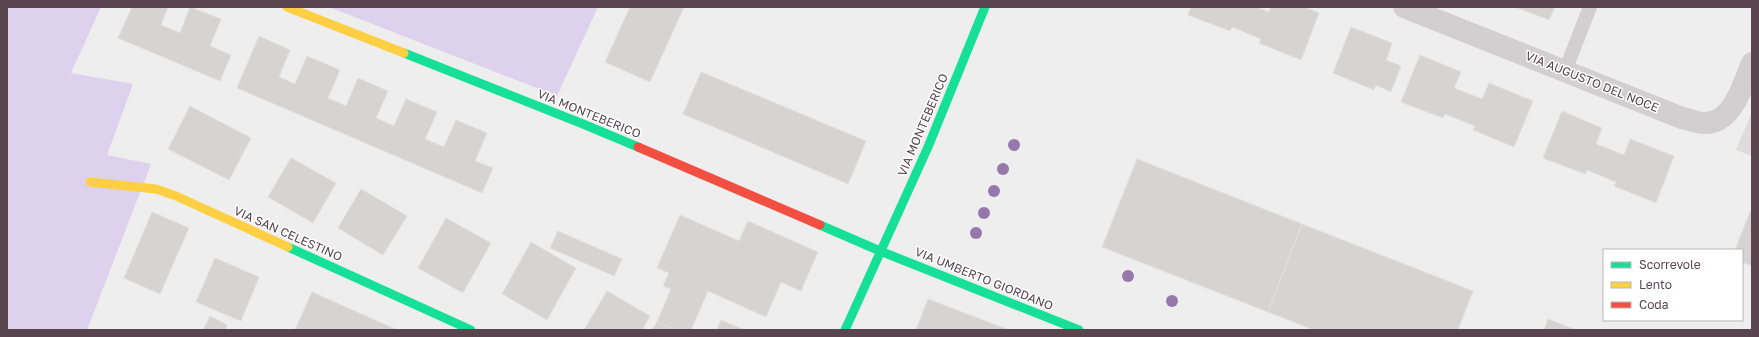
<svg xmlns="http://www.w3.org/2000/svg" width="1759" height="337" font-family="'Golos Text',sans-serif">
<rect width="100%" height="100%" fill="#edeeed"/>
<polygon fill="#dddcdb" points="1752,112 1752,156 1736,150"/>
<g fill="#ded1ed">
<polygon points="7,7 101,7 71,73 133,84 107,155 151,164 87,330 7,330"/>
<polygon points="329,7 598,7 557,96"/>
</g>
<g fill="#d6d4d3" stroke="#e0dfdf">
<polygon points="132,7 168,7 161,25 180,33 190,7 221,19 210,46 231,55 220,81 118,38"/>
<polygon points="630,7 684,7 650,82 605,62"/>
<polygon points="1191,7 1256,7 1269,12 1271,7 1304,7 1319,13 1301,60 1259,43 1261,39 1232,27 1230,31 1188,15"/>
<polygon points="1515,7 1555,7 1549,20"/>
<polygon points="1351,27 1392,43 1386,60 1401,66 1391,92 1376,85 1374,90 1333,73"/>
<polygon points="259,36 290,50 279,77 295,84 307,56 340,70 328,98 346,106 358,78 388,91 376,118 394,126 406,99 437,112 425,139 444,147 456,120 487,133 475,161 493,168 482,193 237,88"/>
<polygon points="1420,55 1461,72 1454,88 1482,99 1489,83 1533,101 1514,147 1473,130 1475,126 1445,114 1443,118 1401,102"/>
<polygon points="701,72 866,141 848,184 683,114"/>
<polygon points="190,106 251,138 229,180 168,149"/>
<polygon points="1562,111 1602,128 1596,144 1624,155 1630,139 1674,156 1656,203 1614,186 1616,182 1587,170 1585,174 1543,158"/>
<polygon points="291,158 336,183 313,223 268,197"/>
<polygon points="1137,159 1302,224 1268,312 1102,247"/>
<polygon points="361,189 407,216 383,255 338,228"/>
<polygon points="152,212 189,228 160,294 124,278"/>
<polygon points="1750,212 1752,212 1752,266 1742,262 1742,250 1735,250"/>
<polygon points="680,215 739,241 748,221 818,252 801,291 781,282 766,317 708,291 691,330 675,330 657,322 671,289 663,286 669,273 657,268"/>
<polygon points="446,218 491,243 463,293 418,268"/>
<polygon points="1302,224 1473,291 1458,330 1314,330 1268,312"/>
<polygon points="558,231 622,259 614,276 550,248"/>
<polygon points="531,242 576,268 547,320 502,294"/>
<polygon points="215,258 259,277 241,321 196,302"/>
<polygon points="607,291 650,316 642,330 584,330"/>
<polygon points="312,292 395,329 395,330 295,330"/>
<polygon points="928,299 1009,330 916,330"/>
<polygon points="210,316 227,325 225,330 203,330"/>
<polygon points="1548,319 1576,330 1544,330"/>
<polygon points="721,320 745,330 717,330"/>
<polygon points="657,322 675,330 652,330"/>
</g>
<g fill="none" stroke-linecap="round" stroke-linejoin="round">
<polyline stroke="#d3cfd0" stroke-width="14" points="1565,71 1590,7"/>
<path stroke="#d3cfd0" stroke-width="22" d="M1404 7 1682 118C1689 119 1697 123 1703 123 1733 125 1743 84 1752 63"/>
<g stroke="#16e098" stroke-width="9">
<polyline points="404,53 583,124 638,147"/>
<polyline points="820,225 880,251 1079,330"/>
<polyline points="288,247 471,330"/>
<polyline points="845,330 928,147 985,7"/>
</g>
<g stroke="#ffcf43" stroke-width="9">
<polyline points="287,7 404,53"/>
<polyline points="90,182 156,189 176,196 288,247"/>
</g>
<polyline stroke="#f24e42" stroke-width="9" points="638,147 820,225"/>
</g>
<g fill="#9778ad">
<circle cx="1014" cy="145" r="6"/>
<circle cx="1003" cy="169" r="6"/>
<circle cx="994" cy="191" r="6"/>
<circle cx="984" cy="213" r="6"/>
<circle cx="976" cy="233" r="6"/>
<circle cx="1128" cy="276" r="6"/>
<circle cx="1172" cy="301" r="6"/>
</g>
<g text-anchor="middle" stroke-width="3" stroke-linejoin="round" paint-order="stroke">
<g font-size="12" fill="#59454e" stroke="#fff">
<text transform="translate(1592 82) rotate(22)" y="4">VIA AUGUSTO DEL NOCE</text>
<text transform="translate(589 114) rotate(22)" y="4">VIA MONTEBERICO</text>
<text transform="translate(923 125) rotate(-67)" y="4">VIA MONTEBERICO</text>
<text transform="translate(288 234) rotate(24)" y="4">VIA SAN CELESTINO</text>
<text transform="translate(984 279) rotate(22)" y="4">VIA UMBERTO GIORDANO</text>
</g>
</g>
<rect width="1759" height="337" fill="none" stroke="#59454e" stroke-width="16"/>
<rect x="1603" y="249" width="140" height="72" fill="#ffffff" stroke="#bdb5b8"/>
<rect x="1611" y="262" width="20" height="6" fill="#16e098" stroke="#bdb5b8"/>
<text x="1639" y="269" font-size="12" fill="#59454e">Scorrevole</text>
<rect x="1611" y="282" width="20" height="6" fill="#ffcf43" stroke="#bdb5b8"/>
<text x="1639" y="289" font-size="12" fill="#59454e">Lento</text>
<rect x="1611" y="302" width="20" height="6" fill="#f24e42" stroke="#bdb5b8"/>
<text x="1639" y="309" font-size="12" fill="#59454e">Coda</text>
</svg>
